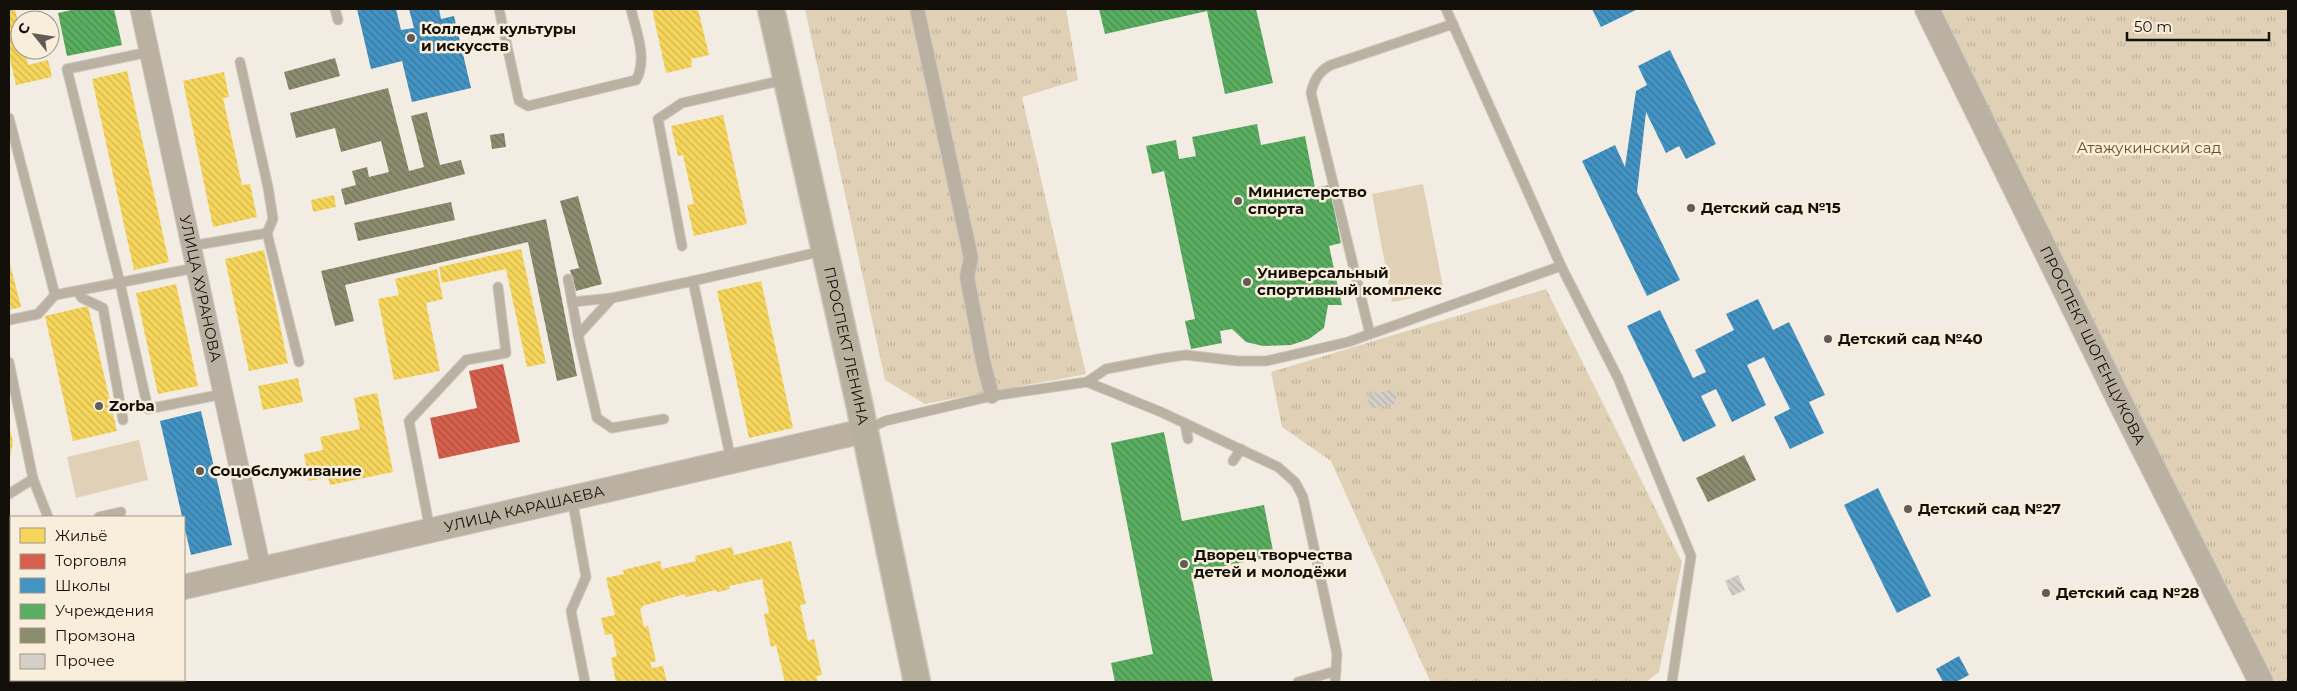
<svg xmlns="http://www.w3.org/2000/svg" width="2297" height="691" font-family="Montserrat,sans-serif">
<defs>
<pattern id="park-tufts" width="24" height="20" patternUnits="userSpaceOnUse" patternTransform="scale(1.25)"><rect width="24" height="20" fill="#e0d1b6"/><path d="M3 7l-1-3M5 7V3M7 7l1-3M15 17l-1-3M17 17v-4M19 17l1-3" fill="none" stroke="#bfb29b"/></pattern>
<pattern id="homes-back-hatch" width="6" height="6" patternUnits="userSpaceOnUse" patternTransform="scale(1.25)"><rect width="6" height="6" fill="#f6d55c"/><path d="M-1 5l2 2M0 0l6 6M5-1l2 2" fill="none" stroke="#d2b64f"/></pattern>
<pattern id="shops-back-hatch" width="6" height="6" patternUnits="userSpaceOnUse" patternTransform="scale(1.25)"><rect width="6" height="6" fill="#d6604d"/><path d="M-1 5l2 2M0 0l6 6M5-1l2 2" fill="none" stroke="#ac4e3e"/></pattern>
<pattern id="schools-back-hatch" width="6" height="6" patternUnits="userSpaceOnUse" patternTransform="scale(1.25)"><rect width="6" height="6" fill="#4393c3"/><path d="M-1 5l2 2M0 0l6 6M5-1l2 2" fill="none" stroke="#37769d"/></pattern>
<pattern id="public-back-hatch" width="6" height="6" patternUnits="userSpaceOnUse" patternTransform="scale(1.25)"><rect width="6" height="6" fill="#5aae61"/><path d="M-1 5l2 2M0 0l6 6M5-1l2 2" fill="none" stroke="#498c4e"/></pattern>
<pattern id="industry-back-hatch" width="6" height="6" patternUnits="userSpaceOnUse" patternTransform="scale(1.25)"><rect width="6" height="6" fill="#8c8c6e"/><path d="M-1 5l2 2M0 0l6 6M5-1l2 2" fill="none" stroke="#717159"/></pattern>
<pattern id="building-back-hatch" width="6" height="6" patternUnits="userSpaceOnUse" patternTransform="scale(1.25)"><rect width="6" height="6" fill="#d4cfc7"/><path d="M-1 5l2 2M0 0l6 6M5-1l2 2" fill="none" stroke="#b5b1aa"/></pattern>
</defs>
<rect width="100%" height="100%" fill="#f2ece2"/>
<g fill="#e0d1b6">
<polygon points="1423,184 1444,292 1392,302 1372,194"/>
<polygon points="139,440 148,480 76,498 67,457"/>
</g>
<g fill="url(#park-tufts)">
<polygon points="805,9 1066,9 1078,80 1022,97 1086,374 925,404 885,380"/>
<polygon points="1927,9 2288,9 2288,682 2261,682"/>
<polygon points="1546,289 1682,562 1659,672 1646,682 1432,682 1429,679 1331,461 1282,427 1271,372"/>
</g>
<g fill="url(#homes-back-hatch)">
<polygon points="9,9 15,9 20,30 20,50 25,50 28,65 48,60 52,77 16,85 9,55"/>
<polygon points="652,9 698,9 709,55 691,59 692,67 666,73"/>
<polygon points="127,71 169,262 134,270 92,79"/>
<polygon points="224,72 229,97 223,98 242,185 250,184 257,217 213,227 183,81"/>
<polygon points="723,115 747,224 694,236 687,205 694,204 683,155 678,156 671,126"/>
<polygon points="334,195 336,207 313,212 311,200"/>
<polygon points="521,249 546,363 527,367 506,269 442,283 439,267"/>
<polygon points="264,250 288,363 249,371 225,259"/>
<polygon points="9,260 21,307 9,310"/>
<polygon points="437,269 443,299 426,303 440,371 394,380 378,299 399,295 395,279"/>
<polygon points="761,281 793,428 749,438 717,291"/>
<polygon points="176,284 198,386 158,394 136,293"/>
<polygon points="88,306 117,431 73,441 45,316"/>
<polygon points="298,378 303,402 263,410 258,386"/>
<polygon points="377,393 393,472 330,485 328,477 309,481 304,454 323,450 320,437 360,429 354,398"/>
<polygon points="9,425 13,443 9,461"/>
<polygon points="791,541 806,604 800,605 808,641 814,639 822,675 816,676 818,682 785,682 776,645 771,647 764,614 769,613 762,579 729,586 730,589 723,591 717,592 716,590 686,597 685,594 642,606 643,608 640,609 644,627 648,626 656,661 650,663 652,668 663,666 667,682 616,682 611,658 617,656 612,634 605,635 601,618 615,615 606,578 624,574 623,570 660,561 662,569 696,561 695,556 732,547 734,555"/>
<polygon points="9,561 11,561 11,595 9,596"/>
</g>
<polygon fill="url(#shops-back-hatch)" points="503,364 520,442 439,459 430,418 477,408 469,371"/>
<g fill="url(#schools-back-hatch)">
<polygon points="357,9 396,9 401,30 414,28 409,9 439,9 441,19 454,16 471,88 412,102 402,61 371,69"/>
<polygon points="1592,9 1638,9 1601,27"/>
<polygon points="1670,50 1716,144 1686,159 1679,146 1666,153 1646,112 1637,192 1680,280 1647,296 1582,161 1615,145 1625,167 1636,91 1647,85 1638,66"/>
<polygon points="1758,299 1773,330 1789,322 1825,395 1809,402 1824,433 1790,449 1774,417 1790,409 1764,357 1747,365 1766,405 1732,422 1716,389 1701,396 1716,426 1683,442 1627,326 1660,310 1693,378 1706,372 1695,350 1734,330 1726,314"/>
<polygon points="201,411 232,545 191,555 160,421"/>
<polygon points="1878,488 1931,596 1897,613 1844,505"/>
<polygon points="1959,656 1969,675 1956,682 1943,682 1936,669"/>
</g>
<g fill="url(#public-back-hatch)">
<polygon points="76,9 114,9 122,45 67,56 58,13"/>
<polygon points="1099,9 1256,9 1273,83 1225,94 1207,11 1105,34"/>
<polygon points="1257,124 1261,145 1305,136 1315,188 1329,185 1341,243 1329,246 1342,305 1328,305 1324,328 1309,339 1291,345 1263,346 1246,342 1232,329 1220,331 1222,343 1191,349 1185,321 1195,319 1164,171 1152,174 1146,146 1176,140 1179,159 1196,156 1192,137"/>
<polygon points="1164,432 1182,521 1264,505 1274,556 1191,573 1213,682 1115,682 1111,663 1153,654 1111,443"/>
</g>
<g fill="url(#industry-back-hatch)">
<polygon points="335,58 340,76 289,90 284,72"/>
<polygon points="388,88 409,171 424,167 411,116 427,112 440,165 461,160 465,174 345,205 341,189 356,185 352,171 367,167 369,177 389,172 381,141 341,152 335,128 296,138 290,113"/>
<polygon points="504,133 506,147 492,149 490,135"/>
<polygon points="578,196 602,284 576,291 570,270 579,268 560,201"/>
<polygon points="451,202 455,220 358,241 354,223"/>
<polygon points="546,219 577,376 557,381 528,242 345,285 354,321 335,326 321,271"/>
<polygon points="1744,455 1756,480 1708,502 1696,478"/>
</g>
<g fill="url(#building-back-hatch)">
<polygon points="1394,389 1397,403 1370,409 1367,395"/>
<polygon points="1738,575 1745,590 1732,596 1725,581"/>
</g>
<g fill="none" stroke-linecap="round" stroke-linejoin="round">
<defs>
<g id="service">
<polyline points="335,9 338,20"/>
<path d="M499 9 519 101 528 106 636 80C648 59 636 31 631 9"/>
<polyline points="1446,9 1561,266 1618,378 1691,556 1672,682"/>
<polyline points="149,52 67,69 120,283 148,409 223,394"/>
<polyline points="240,62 268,187 273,219 267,233"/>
<polyline points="9,118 55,295"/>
<polyline points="191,246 267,233 299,362"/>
<polyline points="682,246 658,119 682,103 784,80"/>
<polyline points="568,279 578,335"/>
<polyline points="693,281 823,251"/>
<polyline points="77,291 82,298 103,308 123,420"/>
<polyline points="572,302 612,298"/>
<polyline points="9,320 38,314 55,295 195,268"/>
<path d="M1370 334 1311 93C1314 80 1319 71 1331 65L1453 24"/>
<polyline points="9,362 33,479 48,517"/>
<polyline points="1087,382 1106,369 1164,358 1186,355 1238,361 1266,361 1348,342 1561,266"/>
<polyline points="664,419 612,428 597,418 578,335 612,298 693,281 731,460"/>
<polyline points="1185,423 1188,439"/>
<polyline points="866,430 885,421 992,396 1087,382 1161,412 1278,467 1295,482 1303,497 1337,654 1335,682"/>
<polyline points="1233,461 1241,449"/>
<polyline points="9,494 33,479"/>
<polyline points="572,498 586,577 571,611 585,682"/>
<polyline points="99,517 121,512"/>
<polyline points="430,530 409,421 466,360 506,353 498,287"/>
<polyline points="9,538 11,537"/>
<polyline points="1298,682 1336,671"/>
</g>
<polyline id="pedestrian" points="917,9 971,258 967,277 983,361 992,396"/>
<g id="minor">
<path id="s1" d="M140 9 261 569"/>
<polyline points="45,680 45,682"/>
</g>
<g id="tertiary">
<path id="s2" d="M1927 9 2120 402 2261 682"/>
<path id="s3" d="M184 587 864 431"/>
<polyline points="9,627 11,627"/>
</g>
<g id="secondary">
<path id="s4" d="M771 9 859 403 917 682"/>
</g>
</defs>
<use href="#service" stroke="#cdc8c1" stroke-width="11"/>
<use href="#pedestrian" stroke="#cdc8c1" stroke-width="16"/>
<use href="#minor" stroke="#cdc8c1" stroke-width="21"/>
<use href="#tertiary" stroke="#cdc8c1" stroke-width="26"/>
<use href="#secondary" stroke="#cdc8c1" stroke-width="29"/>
<use href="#service" stroke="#bab1a2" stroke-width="9"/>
<use href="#pedestrian" stroke="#bab1a2" stroke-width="14"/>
<use href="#minor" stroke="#bab1a2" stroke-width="19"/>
<use href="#tertiary" stroke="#bab1a2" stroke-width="24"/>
<use href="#secondary" stroke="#b8b09e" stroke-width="26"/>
</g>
<g fill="#615c55" stroke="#f9eedb" stroke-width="2">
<circle cx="411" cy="38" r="5"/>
<circle cx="1238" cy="201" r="5"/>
<circle cx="1691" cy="208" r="5"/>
<circle cx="1247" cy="282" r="5"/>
<circle cx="1828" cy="339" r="5"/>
<circle cx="99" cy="406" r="5"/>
<circle cx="200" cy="471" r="5"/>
<circle cx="1908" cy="509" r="5"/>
<circle cx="1184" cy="564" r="5"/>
<circle cx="2046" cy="593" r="5"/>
</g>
<g text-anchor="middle" stroke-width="5" stroke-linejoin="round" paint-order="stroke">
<g font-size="15" font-weight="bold" fill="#130f09" stroke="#f9eedb" text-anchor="start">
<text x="421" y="34">Колледж культуры<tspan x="421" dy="17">и искусств</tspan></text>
<text x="1248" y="197">Министерство<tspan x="1248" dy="17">спорта</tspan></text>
<text x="1701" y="213">Детский сад №15</text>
<text x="1257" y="278">Универсальный<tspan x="1257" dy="17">спортивный комплекс</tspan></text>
<text x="1838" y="344">Детский сад №40</text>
<text x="109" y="411">Zorba</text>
<text x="210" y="476">Соцобслуживание</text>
<text x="1918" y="514">Детский сад №27</text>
<text x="1194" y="560">Дворец творчества<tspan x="1194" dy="17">детей и молодёжи</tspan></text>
<text x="2056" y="598">Детский сад №28</text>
</g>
<g font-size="15" fill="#6a501e" stroke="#f9eedb">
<text x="2149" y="153">Атажукинский сад</text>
</g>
<g font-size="15" fill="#130f09" stroke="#f9eedb">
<text dy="5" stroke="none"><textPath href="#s1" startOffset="286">УЛИЦА ХУРАНОВА</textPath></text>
<text dy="5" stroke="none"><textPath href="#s4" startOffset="345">ПРОСПЕКТ ЛЕНИНА</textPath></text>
<text dy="5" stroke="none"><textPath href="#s2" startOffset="375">ПРОСПЕКТ ШОГЕНЦУКОВА</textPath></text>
<text dy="5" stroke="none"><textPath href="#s3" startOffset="349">УЛИЦА КАРАШАЕВА</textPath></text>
</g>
</g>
<rect width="2297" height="691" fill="none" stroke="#130f09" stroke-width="20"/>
<rect x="10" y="516" width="175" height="165" fill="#f9eedb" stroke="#9d9587"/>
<rect x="20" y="528" width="25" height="15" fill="#f6d55c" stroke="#9d9587"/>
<text x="55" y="541" font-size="15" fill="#130f09">Жильё</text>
<rect x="20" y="554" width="25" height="15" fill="#d6604d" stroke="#9d9587"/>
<text x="55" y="566" font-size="15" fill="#130f09">Торговля</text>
<rect x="20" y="578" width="25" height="15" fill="#4393c3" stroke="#9d9587"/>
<text x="55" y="591" font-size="15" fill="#130f09">Школы</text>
<rect x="20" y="604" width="25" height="15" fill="#5aae61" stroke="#9d9587"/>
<text x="55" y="616" font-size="15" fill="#130f09">Учреждения</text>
<rect x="20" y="628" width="25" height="15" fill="#8c8c6e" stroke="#9d9587"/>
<text x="55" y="641" font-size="15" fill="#130f09">Промзона</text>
<rect x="20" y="654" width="25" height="15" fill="#d4cfc7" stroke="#9d9587"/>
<text x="55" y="666" font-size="15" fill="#130f09">Прочее</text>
<g transform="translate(35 35) rotate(300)"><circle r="24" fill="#f9eedb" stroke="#9d9587"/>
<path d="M0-4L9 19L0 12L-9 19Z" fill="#615c55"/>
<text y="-8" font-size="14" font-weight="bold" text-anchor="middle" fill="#130f09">С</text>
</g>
<path d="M2127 32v8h142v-8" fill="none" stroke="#130f09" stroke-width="2.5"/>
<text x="2134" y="32" font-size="15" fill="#130f09" stroke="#f9eedb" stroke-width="4" paint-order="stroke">50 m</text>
</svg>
